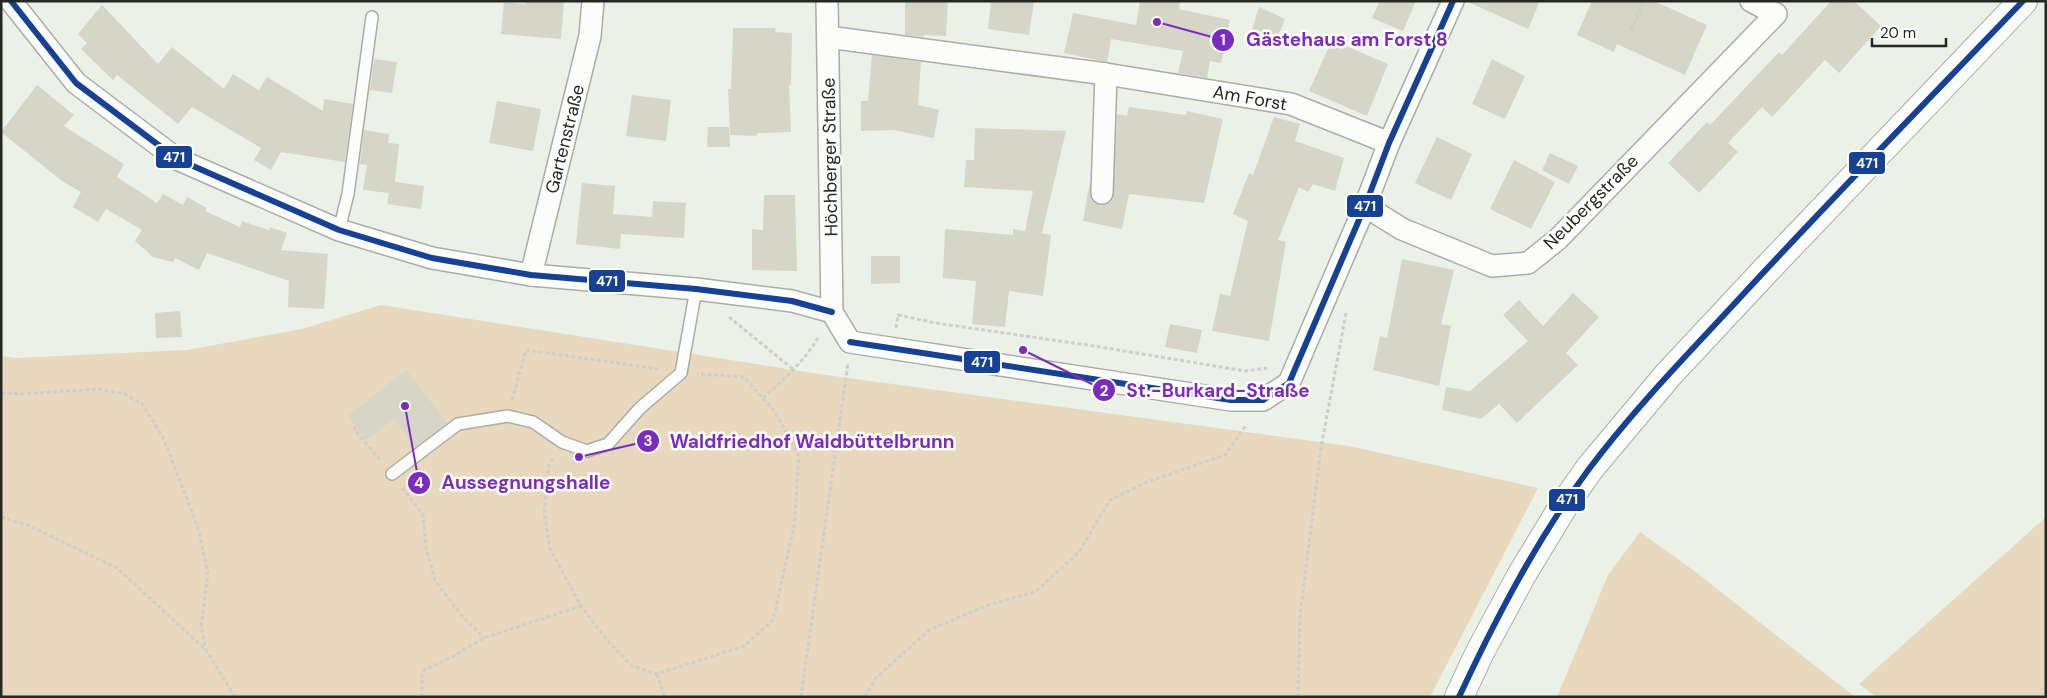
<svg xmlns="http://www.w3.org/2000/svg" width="2047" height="698" font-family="'DM Sans',sans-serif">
<rect width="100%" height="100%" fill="#ebf1e6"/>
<g fill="#e7d8be">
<polygon points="381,305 826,375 1349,446 1538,488 1430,697 1,697 1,356 16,358 187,350 302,329"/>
<polygon points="2046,517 2046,697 1876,697 1859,684"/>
<polygon points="1640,532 1693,570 1855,697 1557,697 1608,575"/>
</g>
<g fill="#d5d6c7">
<polygon points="525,1 564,1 561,39 501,34 504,2 525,4"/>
<polygon points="905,1 948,1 946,36 924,35 923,37 905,35"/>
<polygon points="991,1 1034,1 1029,35 988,29"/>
<polygon points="1140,1 1180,1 1179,9 1230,20 1221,63 1210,61 1207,78 1178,73 1183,51 1111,39 1107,62 1064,53 1073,13 1136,25"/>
<polygon points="1380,1 1416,1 1403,31 1372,18"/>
<polygon points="1466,1 1540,1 1528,29"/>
<polygon points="1592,1 1654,1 1707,25 1685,75 1617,44 1614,52 1577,35"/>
<polygon points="1831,1 1854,1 1881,26 1839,73 1825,60 1772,117 1762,107 1728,143 1738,152 1699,193 1668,163 1707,122 1710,125 1779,52 1782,55"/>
<polygon points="102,5 158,64 172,47 224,89 233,74 259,90 267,77 323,111 324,99 353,104 345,162 281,152 271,170 254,160 261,148 192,107 178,124 117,75 113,80 81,49 87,43 78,34"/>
<polygon points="1259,7 1285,19 1277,39 1252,30"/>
<polygon points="733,28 776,28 775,32 792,33 791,85 789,85 791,132 758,133 756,136 730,135 728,89 731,89"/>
<polygon points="1332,40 1388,64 1367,116 1309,91"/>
<polygon points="872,55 921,62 918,105 939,110 934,138 893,130 861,131 861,101 868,101"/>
<polygon points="374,59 397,62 392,93 370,90"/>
<polygon points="1492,59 1525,76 1505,119 1472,104"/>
<polygon points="37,85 74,115 64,126 124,164 117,177 157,203 163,194 183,205 187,197 207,208 205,211 240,227 242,221 269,230 270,227 287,233 281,250 328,254 324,309 288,307 289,281 207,253 199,270 175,258 173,262 153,257 135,241 142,230 106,209 98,222 73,207 81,192 62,181 1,132"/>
<polygon points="632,95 671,100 666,141 626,136"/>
<polygon points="497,101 541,109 533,151 489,143"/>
<polygon points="1129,107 1186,115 1187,111 1223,119 1204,203 1129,194 1122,229 1083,221 1090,181 1090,193 1095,203 1102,205 1108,204 1113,199 1117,114 1127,116"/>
<polygon points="1274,117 1300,124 1295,141 1344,158 1335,191 1313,184 1308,192 1299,187 1278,240 1286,242 1269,341 1212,331 1220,294 1230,296 1248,221 1233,214 1249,173 1253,175"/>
<polygon points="708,127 729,127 730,147 707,147"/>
<polygon points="975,128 1066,131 1042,233 1051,235 1043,296 1009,291 1005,327 972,324 976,281 943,278 945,229 1013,235 1013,229 1025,231 1033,191 964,187 966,160 974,160"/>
<polygon points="364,130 389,134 388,143 399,144 395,182 424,186 421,209 387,204 389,193 363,190 367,165 360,164"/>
<polygon points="1437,137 1472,154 1451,200 1415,183"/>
<polygon points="1550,153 1578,166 1569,184 1542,170"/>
<polygon points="1514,160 1555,182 1531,229 1490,209"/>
<polygon points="582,183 615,186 613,214 652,217 653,201 686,203 684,238 621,234 620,249 576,244"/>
<polygon points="764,195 795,195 797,271 752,270 752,229 763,230"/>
<polygon points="871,256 900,256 900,283 871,284"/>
<polygon points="1402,259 1454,270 1441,324 1451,326 1439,386 1373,370 1380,336 1387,338"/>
<polygon points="1573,293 1599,317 1566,353 1578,365 1517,423 1499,404 1481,419 1442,410 1446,387 1470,391 1528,341 1503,315 1519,300 1543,326"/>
<polygon points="180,311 182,337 156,338 155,313"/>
<polygon points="1170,324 1202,330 1197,353 1165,347"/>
<polygon points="406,370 447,423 416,447 394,419 366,440 348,416"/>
</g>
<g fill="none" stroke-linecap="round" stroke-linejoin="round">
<defs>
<g id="service">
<polyline points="339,230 348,194 372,17"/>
<polyline points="392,474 458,424 508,416 533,422 562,442 587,451 608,444 640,408 681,373 696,289"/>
</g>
<g id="minor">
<polyline points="11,1 76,83 177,159 339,230 432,258 531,275 696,289 792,301 832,312"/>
<polyline points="827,1 832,312"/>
<polyline points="828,37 1106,74 1291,104 1389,143"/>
<polyline points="1102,193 1106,74"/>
<polyline points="1365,206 1402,229 1492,266 1528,263 1558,239 1776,14 1751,1"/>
<polyline points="531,275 590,36 593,1"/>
<polyline points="832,312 850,342 1231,400 1263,400 1289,383 1365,206 1389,143 1453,1"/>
</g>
<polyline id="secondary" points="1459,697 1479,654 1521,576 1564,505 1590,468 1668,375 1767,269 2023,1"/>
</defs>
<use href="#service" stroke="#a8ada5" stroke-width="14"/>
<use href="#minor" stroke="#a8ada5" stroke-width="24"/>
<use href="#secondary" stroke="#a8ada5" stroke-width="30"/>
<g stroke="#cdcfcb" stroke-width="3" stroke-dasharray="4 2.5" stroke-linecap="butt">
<polyline points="1631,30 1644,1"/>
<polyline points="729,317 794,370"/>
<polyline points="896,328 898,315 936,323 1094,346 1245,371 1267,368"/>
<polyline points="1,393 22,394 98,389 125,394 142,404 163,437 198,528 208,573 201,626 206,650"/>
<path d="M763 398C784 379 805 361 819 336"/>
<polyline points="512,400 526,350 659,369"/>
<polyline points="356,427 354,429 381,461"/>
<polyline points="553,458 549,465 544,513 550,549 581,606 607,640 632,666 657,674 744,646 773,620 794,527 799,456 775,412 744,377 697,374"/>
<polyline points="402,488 423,515 426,547 435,581 462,616 484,638"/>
<polyline points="1,517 30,526 117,568 206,650 235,697"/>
<polyline points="657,674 665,697"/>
<polyline points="422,697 422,671 452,657 484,638 581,606"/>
<polyline points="801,697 848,363"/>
<polyline points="865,697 876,678 929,630 988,605 1035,592 1079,552 1110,500 1147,482 1225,455 1247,424"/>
<polyline points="1298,697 1300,615 1321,448 1346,313"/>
</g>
<use href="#service" stroke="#fcfdfb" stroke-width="11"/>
<use href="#minor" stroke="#fcfdfb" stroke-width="21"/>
<use href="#secondary" stroke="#fcfdfb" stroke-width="28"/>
<defs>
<g id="bus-1">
<polyline points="11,1 76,83 177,159 339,230 432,258 531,275 696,289 792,301 832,312"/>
<polyline points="850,342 1231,400 1263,400"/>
<polyline points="1263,400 1289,383 1365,206 1389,143 1453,1"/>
<path d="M1459 697C1496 618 1537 539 1589 469 1637 405 1694 348 1748 289 1838 192 1931 97 2023 1"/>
</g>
</defs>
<use href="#bus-1" stroke="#fff" stroke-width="10"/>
<use href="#bus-1" stroke="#164194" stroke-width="6"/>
</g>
<g text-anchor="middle" stroke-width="5" stroke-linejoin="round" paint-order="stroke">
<g font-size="18" fill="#242821" stroke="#fff">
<text transform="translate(1250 98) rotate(10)" y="6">Am Forst</text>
<text transform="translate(565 139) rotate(-76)" y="6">Gartenstraße</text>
<text transform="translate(830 157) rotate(-91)" y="6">Höchberger Straße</text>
<text transform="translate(1591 202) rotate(-45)" y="6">Neubergstraße</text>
</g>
</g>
<path fill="none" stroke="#7b2cbf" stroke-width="2" d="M1157 22L1223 40M1023 350L1104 390M579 457L648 441M405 406L419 483"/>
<g fill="#7b2cbf" stroke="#fff" stroke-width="2">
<circle cx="1157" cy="22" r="5"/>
<circle cx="1023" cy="350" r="5"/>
<circle cx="579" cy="457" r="5"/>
<circle cx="405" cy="406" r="5"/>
<circle cx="1223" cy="40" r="12"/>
<circle cx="1104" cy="390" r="12"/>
<circle cx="648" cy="441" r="12"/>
<circle cx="419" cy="483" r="12"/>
</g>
<g font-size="15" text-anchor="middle" font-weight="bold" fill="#fff">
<text x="1223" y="45">1</text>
<text x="1104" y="396">2</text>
<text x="648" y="446">3</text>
<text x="419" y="488">4</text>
</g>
<g font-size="19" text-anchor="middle" font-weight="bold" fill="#7b2cbf" stroke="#fff" stroke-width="5" stroke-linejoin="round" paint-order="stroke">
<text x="1347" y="46">Gästehaus am Forst 8</text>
<text x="1218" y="397">St.-Burkard-Straße</text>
<text x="812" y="448">Waldfriedhof Waldbüttelbrunn</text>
<text x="526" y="489">Aussegnungshalle</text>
</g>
<g stroke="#fff" stroke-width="2">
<rect x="155" y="145" width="38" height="24" rx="5" fill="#164194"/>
<rect x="1848" y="151" width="38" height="24" rx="5" fill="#164194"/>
<rect x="1346" y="194" width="38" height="24" rx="5" fill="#164194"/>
<rect x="588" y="269" width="38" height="24" rx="5" fill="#164194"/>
<rect x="963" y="350" width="38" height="24" rx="5" fill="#164194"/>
<rect x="1548" y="488" width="38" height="24" rx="5" fill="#164194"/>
</g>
<g font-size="14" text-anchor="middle" font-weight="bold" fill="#fff">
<text x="174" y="162">471</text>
<text x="1867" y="168">471</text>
<text x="1365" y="211">471</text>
<text x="607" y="286">471</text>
<text x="982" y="367">471</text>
<text x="1567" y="504">471</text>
</g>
<rect width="2047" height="698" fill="none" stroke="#242821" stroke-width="5"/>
<path d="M1872 38v8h74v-8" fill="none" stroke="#242821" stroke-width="2.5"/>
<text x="1880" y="38" font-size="15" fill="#242821" stroke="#ffffff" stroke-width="4" paint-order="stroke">20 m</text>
</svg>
